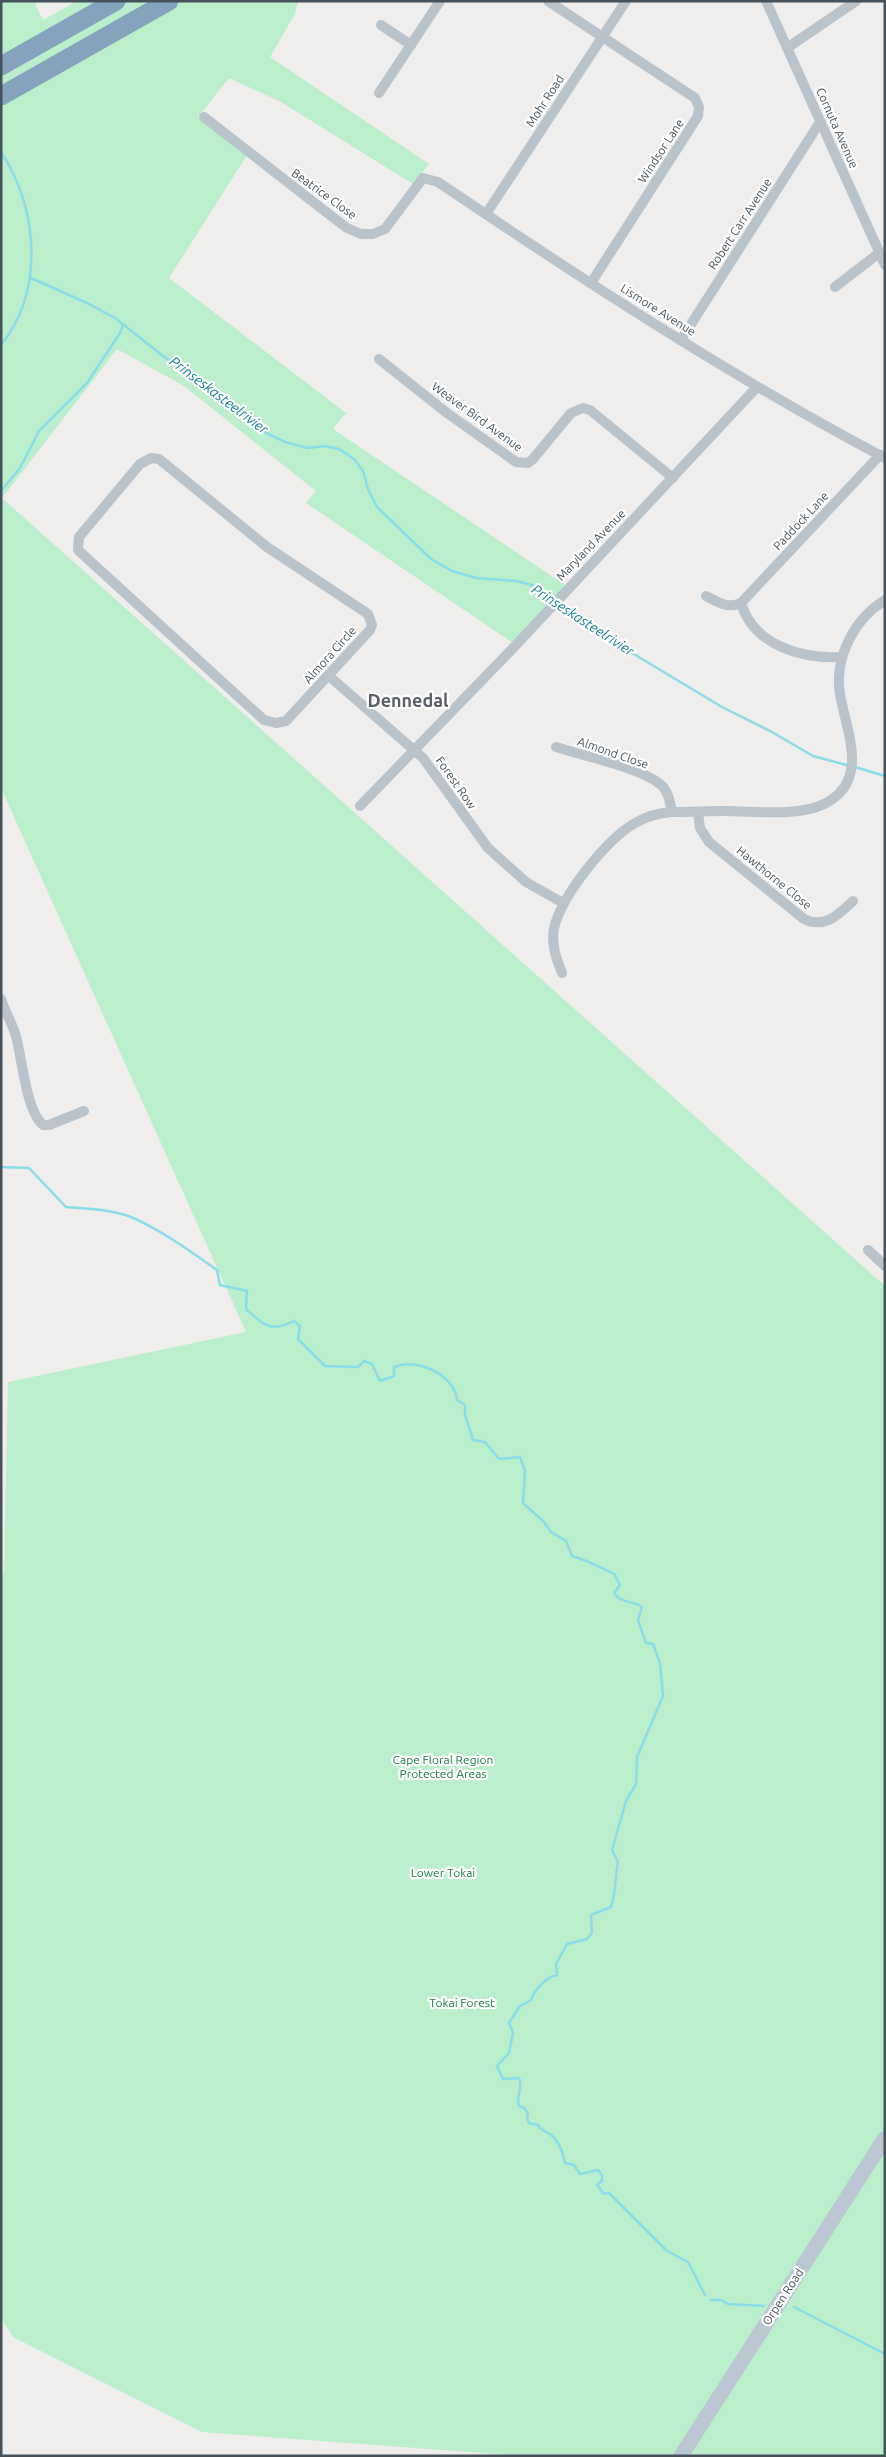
<svg xmlns="http://www.w3.org/2000/svg" width="886" height="2457" font-family="Ubuntu,sans-serif">
<rect width="100%" height="100%" fill="#f0eded"/>
<polygon fill="#bbeecb" points="1,1 36,1 36,6 43,20 77,1 298,1 295,14 270,57 429,164 413,184 281,102 229,78 198,117 247,155 169,278 346,413 333,429 568,587 516,645 306,503 316,491 184,386 117,349 2,498 885,1286 885,2456 524,2456 202,2432 13,2337 1,2318 1,1582 4,1571 8,1382 246,1332 1,788"/>
<g fill="none" stroke-linecap="round" stroke-linejoin="round">
<g stroke="#88ddeb" stroke-width="2.5">
<path d="M1 152C38 209 45 290 1 345"/>
<polyline points="31,278 87,303 115,318 163,356 214,389 262,431 285,442 308,448 325,446 339,449 354,459 363,471 368,489 377,507 431,559 452,571 476,578 516,581 536,586 555,600"/>
<polyline points="1,491 20,468 39,431 87,383 120,333 123,325"/>
<polyline points="560,603 622,647 722,707 772,732 813,756 850,766"/>
<polyline points="855,767 885,776"/>
<path d="M1 1167 29 1168 66 1207C87 1209 111 1209 131 1217 161 1230 190 1251 217 1270L220 1285 247 1291 246 1309C264 1325 270 1333 294 1321L300 1326 298 1339 325 1366 358 1367 364 1361 372 1364 380 1381 394 1376V1367C417 1357 455 1375 457 1400L465 1405V1415L473 1440 485 1442 499 1459 520 1457 525 1471 523 1503 544 1522 551 1532 566 1541 572 1556C587 1560 600 1567 614 1574L620 1585 614 1593C621 1604 632 1600 642 1607L638 1620 646 1643 653 1644 660 1663 663 1696 637 1757 636 1784 626 1801 612 1850 618 1862C615 1877 616 1893 611 1907L591 1915 592 1933 587 1939 567 1944 556 1964 557 1975C546 1977 534 1990 531 2000L520 2006 509 2023 513 2033 509 2053 497 2066 503 2079 519 2078C524 2088 515 2096 519 2106L524 2108 528 2113 527 2119 529 2123 538 2125C541 2131 546 2131 551 2135 559 2141 563 2153 565 2163L574 2165 580 2174 598 2170 602 2175V2181L597 2185 604 2194 609 2193 667 2251 688 2262 705 2295"/>
<polyline points="711,2300 721,2300 728,2304 764,2306"/>
<polyline points="794,2307 885,2354"/>
</g>
<g stroke="#b9c3cb" stroke-width="10">
<polyline points="548,1 695,98 699,107 698,116 591,283"/>
<polyline points="766,1 885,265"/>
<polyline points="381,25 411,45"/>
<polyline points="787,48 856,1"/>
<polyline points="379,93 440,1"/>
<path d="M204 117 326 212 347 228 361 234H373L385 229 423 178 438 182C583 280 730 376 885 458"/>
<polyline points="486,214 626,1"/>
<polyline points="835,287 879,253"/>
<polyline points="681,340 820,122"/>
<polyline points="379,359 447,413 516,462 528,463 533,459 571,413 583,408 590,410 673,478"/>
<polygon points="151,458 159,459 267,547 368,614 372,625 370,630 286,721 276,723 264,720 78,550 79,537 140,464"/>
<path d="M706 596C718 602 728 609 741 603L880 455"/>
<path d="M741 603C754 646 802 659 842 657"/>
<polyline points="329,676 423,758 488,848 526,882 563,903"/>
<path d="M556 747C584 756 638 767 660 784 668 790 670 802 672 812"/>
<polyline points="360,806 516,645 757,387"/>
<path d="M698 812 700 828 709 842 804 919C825 929 838 915 853 901"/>
<path d="M562 973C556 958 551 944 554 928 562 895 606 840 635 823 647 816 659 813 672 812 690 812 708 811 725 811 754 811 798 817 824 804 871 781 846 731 840 694 834 658 854 619 885 600"/>
<path d="M1 999C5 1012 12 1023 16 1036 22 1058 26 1111 43 1125H49L84 1111"/>
<polyline points="868,1250 885,1266"/>
</g>
<polyline stroke="#bbc7d2" stroke-width="15" points="681,2456 885,2138"/>
<g stroke="#85a3bc" stroke-width="19">
<polyline points="1,66 116,1"/>
<polyline points="1,96 169,1"/>
</g>
</g>
<g text-anchor="middle" stroke-width="4.5" stroke-linejoin="round" paint-order="stroke">
<g font-size="12" fill="#46525b" stroke="#fff">
<text transform="translate(545 101) rotate(-57)" y="4">Mohr Road</text>
<text transform="translate(837 128) rotate(66)" y="4">Cornuta Avenue</text>
<text transform="translate(661 151) rotate(-57)" y="4">Windsor Lane</text>
<text transform="translate(324 194) rotate(36)" y="4">Beatrice Close</text>
<text transform="translate(740 224) rotate(-57)" y="4">Robert Carr Avenue</text>
<text transform="translate(658 310) rotate(32)" y="4">Lismore Avenue</text>
<text transform="translate(477 417) rotate(36)" y="4">Weaver Bird Avenue</text>
<text transform="translate(801 521) rotate(-47)" y="4">Paddock Lane</text>
<text transform="translate(591 545) rotate(-46)" y="4">Maryland Avenue</text>
<text transform="translate(330 655) rotate(-48)" y="4">Almora Circle</text>
<text transform="translate(613 753) rotate(19)" y="4">Almond Close</text>
<text transform="translate(456 783) rotate(55)" y="4">Forest Row</text>
<text transform="translate(774 878) rotate(39)" y="4">Hawthorne Close</text>
<text transform="translate(783 2297) rotate(-57)" y="4">Orpen Road</text>
</g>
<g font-size="12" fill="#177b43" stroke="#fff">
<text x="443" y="1764">Cape Floral Region<tspan x="443" dy="14">Protected Areas</tspan></text>
<text x="443" y="1877">Lower Tokai</text>
<text x="462" y="2007">Tokai Forest</text>
</g>
<g font-size="14" font-style="italic" fill="#0e7d90" stroke="#fff">
<text transform="translate(219 395) rotate(37)" y="5">Prinseskasteelrivier</text>
<text transform="translate(583 620) rotate(33)" y="5">Prinseskasteelrivier</text>
</g>
<g font-size="18" font-weight="bold" fill="#5a5e62" stroke="#fff">
<text x="408" y="707">Dennedal</text>
</g>
</g>
<rect width="886" height="2457" fill="none" stroke="#46525b" stroke-width="5"/>
</svg>
